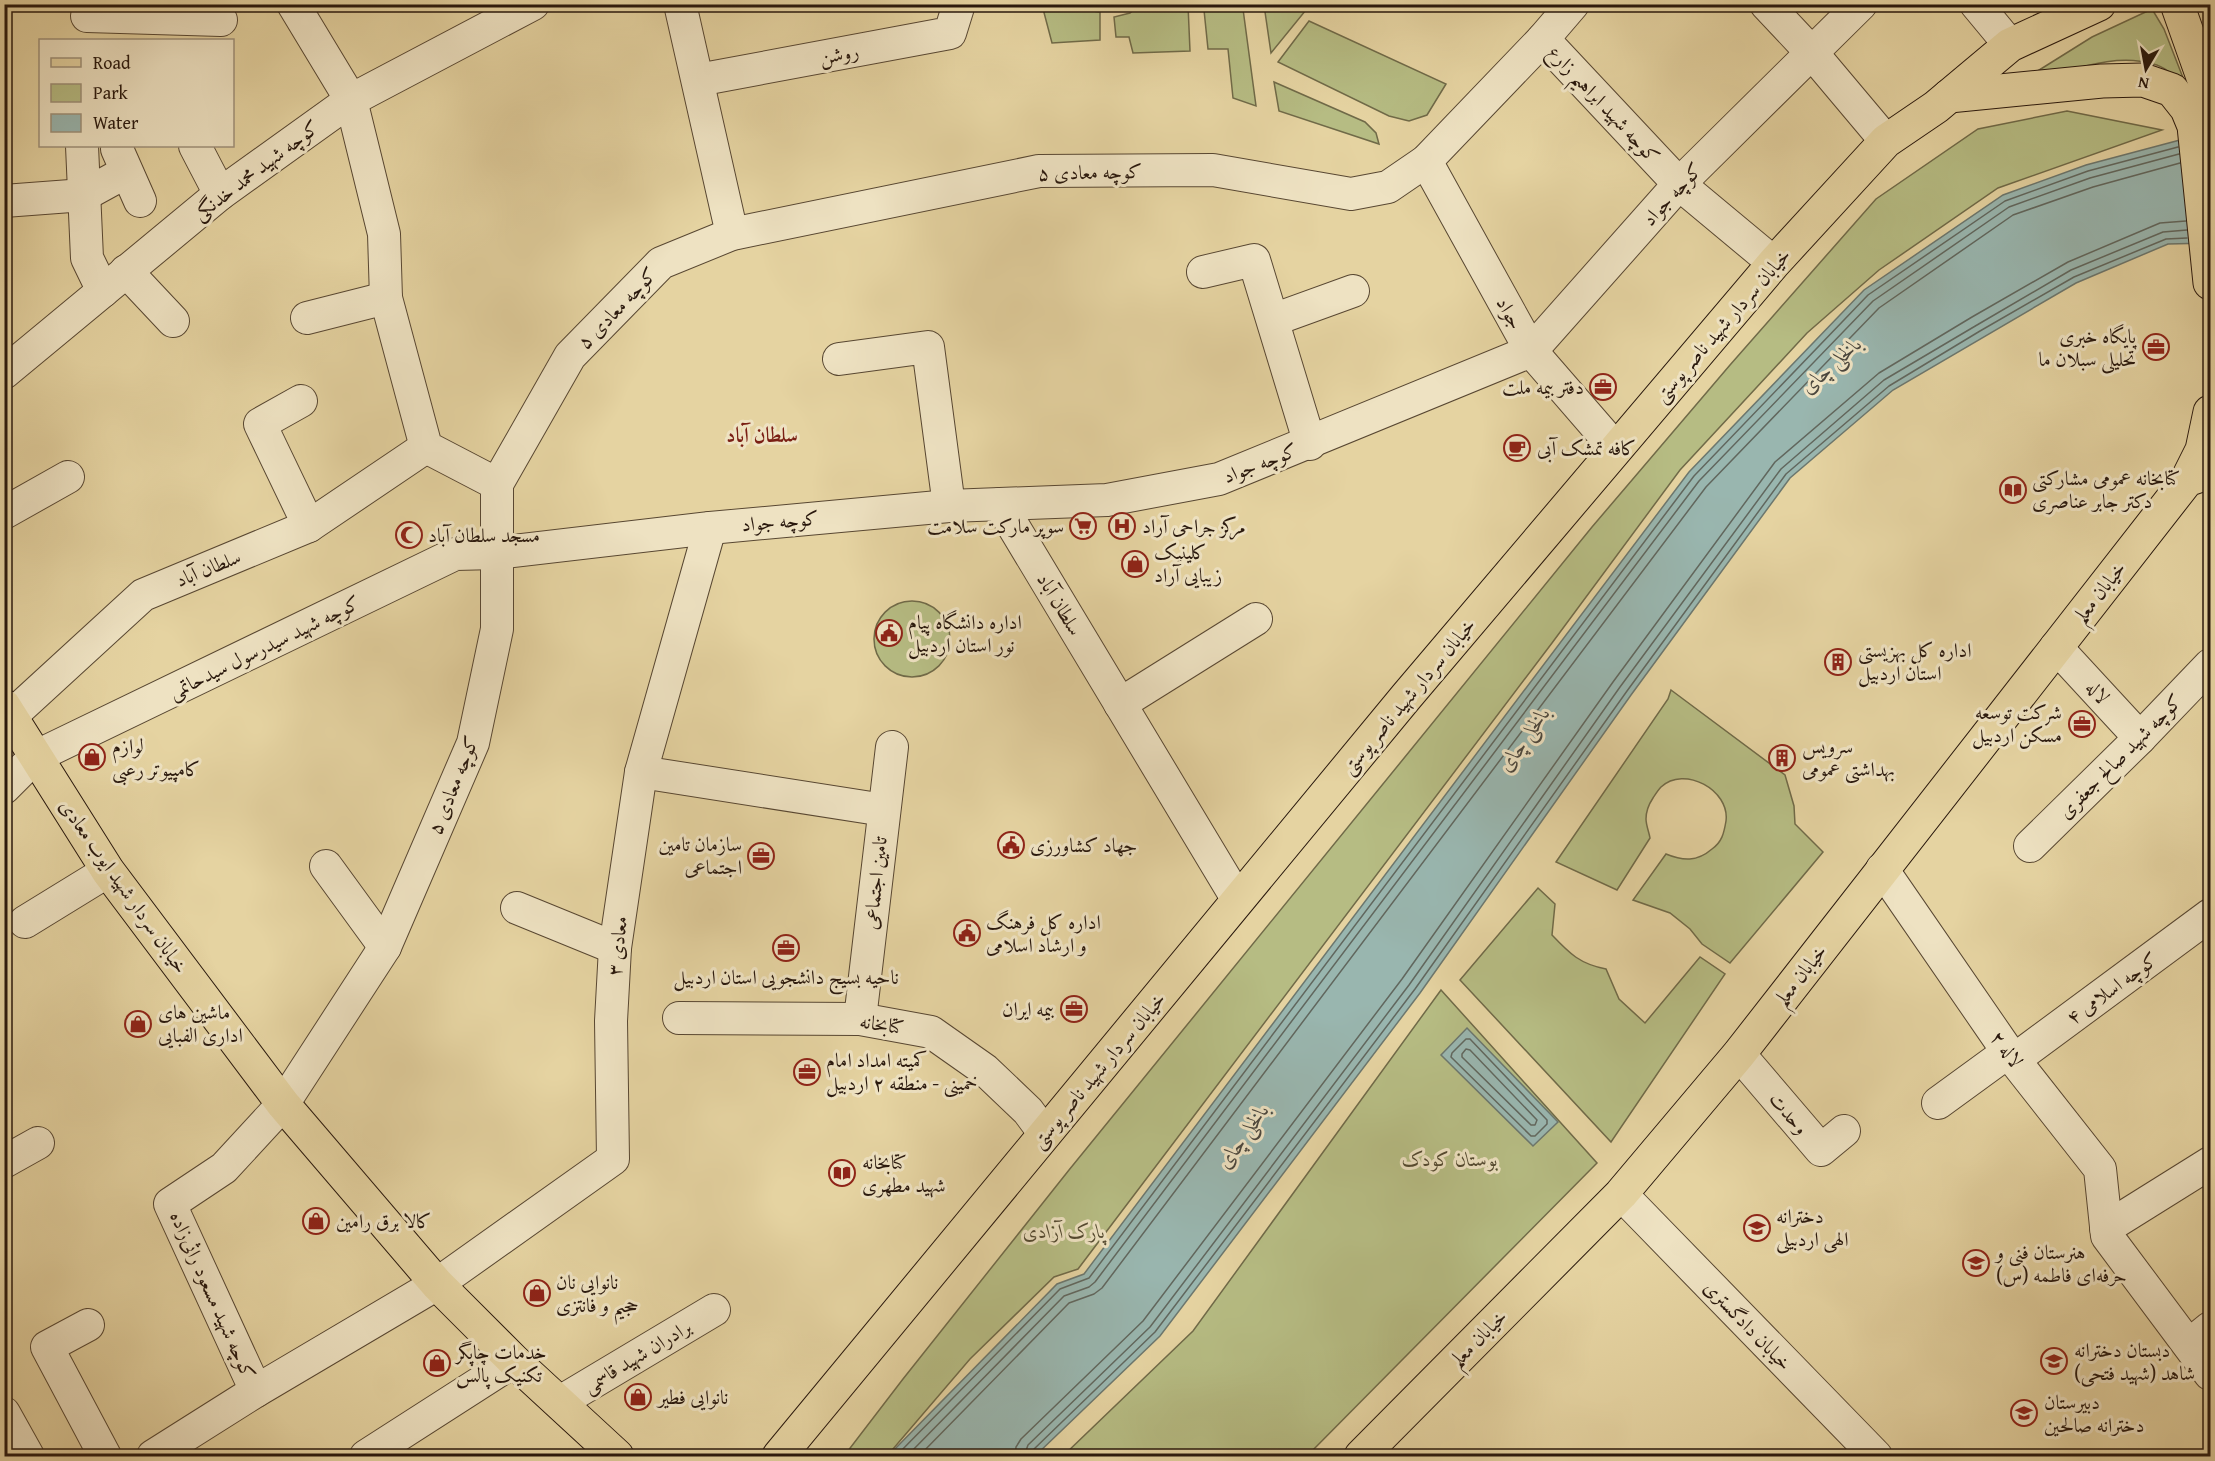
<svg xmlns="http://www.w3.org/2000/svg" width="2215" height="1461" font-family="'Gentium Book Plus',Amiri,serif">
<rect width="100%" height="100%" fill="#e5d3a1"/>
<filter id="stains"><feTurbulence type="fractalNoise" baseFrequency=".00333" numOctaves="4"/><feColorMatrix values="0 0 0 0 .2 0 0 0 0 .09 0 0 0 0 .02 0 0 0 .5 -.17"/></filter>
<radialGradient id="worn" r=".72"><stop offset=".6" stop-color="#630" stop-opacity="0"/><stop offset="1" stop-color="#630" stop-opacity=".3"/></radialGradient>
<g fill="#b6bc83" stroke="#706a48" stroke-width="1.5">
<polygon points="1141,4 1188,5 1190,51 1133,53 1129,37 1116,37 1114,17 1130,13"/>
<polygon points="1042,5 1073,5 1078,9 1100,12 1100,40 1052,43"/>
<polygon points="1264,5 1310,5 1271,53"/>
<polygon points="1243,9 1256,106 1233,98 1228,49 1208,49 1204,10"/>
<path d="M2152 9 2164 29 2187 88C2177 79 2167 67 2153 64 2116 53 2077 69 2042 78L2036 72 2092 37Z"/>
<polygon points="1309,21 1446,84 1427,115 1409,121 1389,116 1278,62"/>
<polygon points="1274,82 1365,122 1376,133 1379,144 1279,111"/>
<polygon points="2067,111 2162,130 1998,188 1879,270 1807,333 1680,470 1552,643 1078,1269 1054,1277 970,1359 887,1456 844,1456 903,1379 1069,1170 1592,527 1730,365 1876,199 1978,129"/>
<circle cx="912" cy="639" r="38"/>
<path d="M1671 690 1785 775 1794 806 1795 824 1823 852 1730 963 1702 944 1690 929 1670 913 1633 900 1666 854C1683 861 1697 862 1712 849 1722 842 1724 833 1726 821 1730 790 1684 765 1661 787 1658 790 1655 795 1653 798 1649 804 1646 812 1646 819 1646 825 1649 832 1650 838L1617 890 1556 862 1668 699Z"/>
<path d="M1538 888 1555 904 1552 935C1570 954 1580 964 1606 969L1619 999 1645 1023 1700 957 1725 974 1611 1142 1460 980Z"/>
<polygon points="1441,990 1597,1163 1307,1456 1063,1456 1193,1331"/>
</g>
<g fill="#99b6af" stroke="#6c776e" stroke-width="1.5">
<polygon points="2210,132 2210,243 2168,244 2076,283 1893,390 1790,478 1631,695 1420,993 1160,1336 1035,1456 888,1456 1057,1284 1084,1274 1689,472 1864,290 2003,195 2086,165"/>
<polygon points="1467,1028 1558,1122 1533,1146 1441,1055"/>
</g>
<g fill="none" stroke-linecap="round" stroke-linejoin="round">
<g stroke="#61675e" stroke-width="1.5">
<polygon points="1466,1039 1470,1039 1547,1120 1547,1124 1535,1136 1531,1136 1451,1057 1452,1053"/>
<polygon points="1466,1049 1470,1050 1537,1120 1535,1125 1531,1125 1462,1057 1462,1054"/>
<polyline points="896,1456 1060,1289 1089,1278 1694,476 1868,295 2005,201 2088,171 2178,147"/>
<polyline points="907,1456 1064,1296 1089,1287 1095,1282 1699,481 1873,301 2009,207 2090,178 2179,154"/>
<polyline points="919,1456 1069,1303 1094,1294 1102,1288 1706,487 1879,308 2013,215 2093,187 2180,163"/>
<polyline points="1015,1456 1016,1447 1021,1439 1143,1321 1402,979 1613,682 1775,462 1879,373 1972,317 2068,262 2160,223 2186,221"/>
<polyline points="1024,1456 1028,1445 1150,1327 1409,985 1620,687 1781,469 1884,380 1977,325 2071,270 2163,232 2187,230"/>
<polyline points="1031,1456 1033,1450 1155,1332 1415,989 1627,691 1786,474 1889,386 1980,331 2074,277 2166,239 2187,238"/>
</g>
<defs>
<g id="minor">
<polyline points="293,4 351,100 384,234 386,298 426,447 497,484"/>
<polyline points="680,4 732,234"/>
<polyline points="1766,4 1812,53 1886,141"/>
<polyline points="1976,4 2010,45"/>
<polyline points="87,16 221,20"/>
<polyline points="1543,39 1679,184 1774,263"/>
<polyline points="698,80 950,33 959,4"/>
<polyline points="82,146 87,258 103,291"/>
<polyline points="195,146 220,194"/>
<polyline points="117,149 140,201"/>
<polyline points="1426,161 1531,351 1616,449"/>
<polyline points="4,201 84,195 126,172"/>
<polyline points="126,271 173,321"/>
<polyline points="1203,272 1254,260 1310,444"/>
<polyline points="307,318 386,298"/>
<polyline points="1273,320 1353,291"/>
<polyline points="839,359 928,347 949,506"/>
<polyline points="4,373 220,194 351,100 533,4"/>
<polyline points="301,401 260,424 309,526"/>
<polyline points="1000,504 1238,900"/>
<polyline points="4,513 68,477"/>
<polyline points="2056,647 2140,738"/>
<polyline points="1120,704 1256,619"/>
<polyline points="10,717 143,595 309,526 426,447"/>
<polyline points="641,772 884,810"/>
<polyline points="4,788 35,757 455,554 496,553 710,528 949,506 1107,500 1219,479 1531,351 1679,184 1861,4"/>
<polyline points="2030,846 2140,738 2210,665"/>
<polyline points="326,866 385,947"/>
<polyline points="1882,869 2008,1052 2100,1169 2107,1236 2210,1374"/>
<polyline points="517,908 615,948"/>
<polyline points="25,922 108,871"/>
<polyline points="679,1018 860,1019 931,1032 985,1070 1028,1111 1045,1134"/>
<polyline points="860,1019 892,747"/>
<polyline points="1739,1054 1821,1150 1844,1131"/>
<polyline points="2014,1060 2210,915"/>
<polyline points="1938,1103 2008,1052"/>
<polyline points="4,1162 38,1143"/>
<polyline points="1621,1194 1876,1456"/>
<polyline points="2106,1228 2210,1163"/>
<polyline points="88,1325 47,1347 105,1456"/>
<polyline points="2189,1345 2210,1328"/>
<polyline points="256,1391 170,1204 224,1168 283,1104 385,947 473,743 497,629 497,484 570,356 661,263 732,234 1039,171 1213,170 1351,194 1388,187 1426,161 1543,39 1573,4"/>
<polyline points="560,1402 714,1310"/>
<polyline points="4,1413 28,1456"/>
<polyline points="153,1456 256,1391 437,1284 613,1159 611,1021 615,948 641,772 710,528"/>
<polyline points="366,1456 514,1361"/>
</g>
<g id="major">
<polyline points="2177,4 2210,97"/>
<polyline points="1949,96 2102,81 2143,80 2172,90 2187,109 2194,126 2210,283"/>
<polyline points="2187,480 2202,450 2210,412"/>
<polyline points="4,706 108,871 283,1104 437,1284 514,1361 617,1456"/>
<polyline points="779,1456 1406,697 1774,263 1886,141 1936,107 2010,45 2099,4"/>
<polyline points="1361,1456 1621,1194 1739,1054 2187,480 2210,472"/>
</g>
</defs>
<use href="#minor" stroke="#584732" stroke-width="34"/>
<use href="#major" stroke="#29180d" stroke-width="35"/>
<use href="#minor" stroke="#eee2c2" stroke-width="32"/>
<use href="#major" stroke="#e5d3a1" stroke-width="33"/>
</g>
<defs>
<symbol id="office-ring" viewBox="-11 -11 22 22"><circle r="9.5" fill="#eee2c2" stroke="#8f2418" stroke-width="1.5"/><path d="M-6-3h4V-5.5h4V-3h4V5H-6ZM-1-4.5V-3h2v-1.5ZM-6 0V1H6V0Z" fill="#8f2418"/></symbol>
<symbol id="cafe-ring" viewBox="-11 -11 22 22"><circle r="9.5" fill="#eee2c2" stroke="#8f2418" stroke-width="1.5"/><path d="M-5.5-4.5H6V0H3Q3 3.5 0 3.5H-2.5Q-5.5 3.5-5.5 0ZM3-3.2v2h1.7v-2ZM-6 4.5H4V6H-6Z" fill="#8f2418"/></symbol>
<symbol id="library-ring" viewBox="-11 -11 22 22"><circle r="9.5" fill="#eee2c2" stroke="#8f2418" stroke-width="1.5"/><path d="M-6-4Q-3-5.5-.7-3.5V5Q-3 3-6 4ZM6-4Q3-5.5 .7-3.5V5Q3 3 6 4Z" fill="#8f2418"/></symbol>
<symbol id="supermarket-ring" viewBox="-11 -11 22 22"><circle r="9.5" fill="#eee2c2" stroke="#8f2418" stroke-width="1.5"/><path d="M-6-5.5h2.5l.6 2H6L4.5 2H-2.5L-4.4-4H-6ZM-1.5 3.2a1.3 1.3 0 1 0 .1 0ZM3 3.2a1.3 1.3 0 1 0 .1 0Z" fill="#8f2418"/></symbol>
<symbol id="hospital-ring" viewBox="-11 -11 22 22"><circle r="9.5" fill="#eee2c2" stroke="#8f2418" stroke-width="1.5"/><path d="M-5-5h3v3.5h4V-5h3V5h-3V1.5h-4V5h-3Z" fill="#8f2418"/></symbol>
<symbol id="mosque-ring" viewBox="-11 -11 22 22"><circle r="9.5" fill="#eee2c2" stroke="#8f2418" stroke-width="1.5"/><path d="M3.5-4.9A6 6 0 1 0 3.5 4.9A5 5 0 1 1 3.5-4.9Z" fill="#8f2418"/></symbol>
<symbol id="shop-ring" viewBox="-11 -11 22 22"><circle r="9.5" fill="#eee2c2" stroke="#8f2418" stroke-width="1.5"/><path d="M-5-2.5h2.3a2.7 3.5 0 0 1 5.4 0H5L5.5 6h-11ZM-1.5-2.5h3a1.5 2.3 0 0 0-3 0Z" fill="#8f2418"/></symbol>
<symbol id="civic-ring" viewBox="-11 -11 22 22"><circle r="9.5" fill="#eee2c2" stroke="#8f2418" stroke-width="1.5"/><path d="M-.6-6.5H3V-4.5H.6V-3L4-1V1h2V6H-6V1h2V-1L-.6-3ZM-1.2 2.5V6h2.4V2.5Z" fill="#8f2418"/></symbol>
<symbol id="building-ring" viewBox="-11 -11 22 22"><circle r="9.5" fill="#eee2c2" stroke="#8f2418" stroke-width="1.5"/><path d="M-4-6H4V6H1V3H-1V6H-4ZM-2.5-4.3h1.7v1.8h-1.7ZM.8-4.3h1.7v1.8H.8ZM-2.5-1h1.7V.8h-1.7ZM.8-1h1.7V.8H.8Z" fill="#8f2418"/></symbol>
<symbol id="school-ring" viewBox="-11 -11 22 22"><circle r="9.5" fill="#eee2c2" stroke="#8f2418" stroke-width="1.5"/><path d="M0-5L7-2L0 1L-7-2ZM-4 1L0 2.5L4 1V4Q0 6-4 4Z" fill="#8f2418"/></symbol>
</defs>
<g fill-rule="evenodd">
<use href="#office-ring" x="2141" y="332" width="30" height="30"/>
<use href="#office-ring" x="1588" y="372" width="30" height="30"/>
<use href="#cafe-ring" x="1502" y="433" width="30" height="30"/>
<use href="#library-ring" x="1998" y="475" width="30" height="30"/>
<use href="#supermarket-ring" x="1068" y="511" width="30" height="30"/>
<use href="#hospital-ring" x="1107" y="511" width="30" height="30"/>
<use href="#mosque-ring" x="394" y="520" width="30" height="30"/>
<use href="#shop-ring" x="1120" y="549" width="30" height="30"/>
<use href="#civic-ring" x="874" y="618" width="30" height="30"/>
<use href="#building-ring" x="1823" y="647" width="30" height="30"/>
<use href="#office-ring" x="2067" y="709" width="30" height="30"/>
<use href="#shop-ring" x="77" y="742" width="30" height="30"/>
<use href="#building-ring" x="1767" y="743" width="30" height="30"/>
<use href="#civic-ring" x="996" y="830" width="30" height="30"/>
<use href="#office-ring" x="746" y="841" width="30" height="30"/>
<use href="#civic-ring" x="952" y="918" width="30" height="30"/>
<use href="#office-ring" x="771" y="933" width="30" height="30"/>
<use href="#office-ring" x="1059" y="994" width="30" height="30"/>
<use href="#shop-ring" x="123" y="1009" width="30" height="30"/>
<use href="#office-ring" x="792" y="1057" width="30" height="30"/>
<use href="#library-ring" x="827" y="1158" width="30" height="30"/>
<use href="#shop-ring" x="301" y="1206" width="30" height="30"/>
<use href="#school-ring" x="1742" y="1213" width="30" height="30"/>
<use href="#school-ring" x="1961" y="1248" width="30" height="30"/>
<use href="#shop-ring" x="522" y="1278" width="30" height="30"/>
<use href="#school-ring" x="2039" y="1346" width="30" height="30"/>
<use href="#shop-ring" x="422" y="1348" width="30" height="30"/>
<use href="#shop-ring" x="623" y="1382" width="30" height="30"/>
<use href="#school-ring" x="2009" y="1398" width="30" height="30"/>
</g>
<g text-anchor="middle" stroke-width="6" stroke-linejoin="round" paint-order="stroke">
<g font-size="20" fill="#29180d" stroke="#eee2c2">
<text transform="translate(839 54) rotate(-10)" y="7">روشن</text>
<text transform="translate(1604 104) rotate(47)" y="7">کوچه شهید ابراهیم زارع</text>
<text transform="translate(256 170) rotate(-37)" y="7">کوچه شهید محمد خدنگی</text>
<text transform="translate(1090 172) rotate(-1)" y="7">کوچه معادی ۵</text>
<text transform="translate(1672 194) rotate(-47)" y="7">کوچه جواد</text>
<text transform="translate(617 308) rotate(-46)" y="7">کوچه معادی ۵</text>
<text transform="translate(1510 313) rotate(61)" y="7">جواد</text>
<text transform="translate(1722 325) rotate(-49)" y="7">خیابان سردار شهید ناصر پوستی</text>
<text transform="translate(1260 463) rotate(-21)" y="7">کوچه جواد</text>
<text transform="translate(780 521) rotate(-5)" y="7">کوچه جواد</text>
<text transform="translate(208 568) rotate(-22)" y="7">سلطان آباد</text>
<text transform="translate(2099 592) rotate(-52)" y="7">خیابان معلم</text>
<text transform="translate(1060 604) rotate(59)" y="7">سلطان آباد</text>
<text transform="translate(264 647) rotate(-26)" y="7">کوچه شهید سیدرسول سیدحاتمی</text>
<text transform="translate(2098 692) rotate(47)" y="7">لاله</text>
<text transform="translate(1408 696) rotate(-50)" y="7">خیابان سردار شهید ناصر پوستی</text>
<text transform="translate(2120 756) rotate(-45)" y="7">کوچه شهید صالح جعفری</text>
<text transform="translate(453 785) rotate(-68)" y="7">کوچه معادی ۵</text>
<text transform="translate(875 883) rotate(-84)" y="7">تامین اجتماعی</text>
<text transform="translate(124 886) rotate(55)" y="7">خیابان سردار شهید ایوب معادی</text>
<text transform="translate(617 946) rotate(-84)" y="7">معادی ۳</text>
<text transform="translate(1800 975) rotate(-52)" y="7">خیابان معلم</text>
<text transform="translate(2112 988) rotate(-36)" y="7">کوچه اسلامی ۴</text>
<text transform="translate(882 1024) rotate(9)" y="7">کتابخانه</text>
<text transform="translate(2007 1049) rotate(54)" y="7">لاله ۲</text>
<text transform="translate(1098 1070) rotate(-50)" y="7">خیابان سردار شهید ناصر پوستی</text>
<text transform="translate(1789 1113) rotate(49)" y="7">وحدت</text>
<text transform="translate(213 1295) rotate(66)" y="7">کوچه شهید مسعود راثی‌زاده</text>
<text transform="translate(1748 1325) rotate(46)" y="7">خیابان دادگستری</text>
<text transform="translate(1478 1338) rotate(-45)" y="7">خیابان معلم</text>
<text transform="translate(637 1356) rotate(-31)" y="7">برادران شهید قاسمی</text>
</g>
<g font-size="20" fill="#29180d" stroke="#eee2c2" text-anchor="start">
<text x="2136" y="343" text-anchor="end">پایگاه خبری<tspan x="2136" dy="23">تحلیلی سبلان ما</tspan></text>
<text x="1584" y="394" text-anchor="end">دفتر بیمه ملت</text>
<text x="1537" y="455">کافه تمشک آبی</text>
<text x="2032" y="485">کتابخانه عمومی مشارکتی<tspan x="2032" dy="23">دکتر جابر عناصری</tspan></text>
<text x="1064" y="533" text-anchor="end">سوپر مارکت سلامت</text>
<text x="1142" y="533">مرکز جراحی آراد</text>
<text x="428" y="542">مسجد سلطان آباد</text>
<text x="1154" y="559">کلینیک<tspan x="1154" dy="23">زیبایی آراد</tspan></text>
<text x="908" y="629">اداره دانشگاه پیام<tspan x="908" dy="23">نور استان اردبیل</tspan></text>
<text x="1858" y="657">اداره کل بهزیستی<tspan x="1858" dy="23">استان اردبیل</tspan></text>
<text x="2062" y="719" text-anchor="end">شرکت توسعه<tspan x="2062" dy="23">مسکن اردبیل</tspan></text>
<text x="112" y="753">لوازم<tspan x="112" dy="23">کامپیوتر رعبی</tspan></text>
<text x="1802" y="753">سرویس<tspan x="1802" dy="23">بهداشتی عمومی</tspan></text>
<text x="742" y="851" text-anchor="end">سازمان تامین<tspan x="742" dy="23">اجتماعی</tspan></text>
<text x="1030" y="852">جهاد کشاورزی</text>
<text x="986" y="929">اداره کل فرهنگ<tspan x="986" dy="23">و ارشاد اسلامی</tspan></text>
<text x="786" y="984" text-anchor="middle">ناحیه بسیج دانشجویی استان اردبیل</text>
<text x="1054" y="1016" text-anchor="end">بیمه ایران</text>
<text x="158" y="1019">ماشین های<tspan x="158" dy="23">اداری الفبایی</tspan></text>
<text x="826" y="1067">کمیته امداد امام<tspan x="826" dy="23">خمینی - منطقه ۲ اردبیل</tspan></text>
<text x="862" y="1169">کتابخانه<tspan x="862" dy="23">شهید مطهری</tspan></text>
<text x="1776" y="1223">دخترانه<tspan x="1776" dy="23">الهی اردبیلی</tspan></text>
<text x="336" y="1228">کالا برق رامین</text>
<text x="1996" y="1259">هنرستان فنی و<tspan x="1996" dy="23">حرفه‌ای فاطمه (س)</tspan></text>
<text x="556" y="1289">نانوایی نان<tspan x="556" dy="23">حجیم و فانتزی</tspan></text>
<text x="2074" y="1357">دبستان دخترانه<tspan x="2074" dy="23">شاهد (شهید فتحی)</tspan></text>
<text x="456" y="1359">خدمات چاپگر<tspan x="456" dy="23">تکنیک پالس</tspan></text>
<text x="658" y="1404">نانوایی فطیر</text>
<text x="2044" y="1409">دبیرستان<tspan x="2044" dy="23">دخترانه صالحین</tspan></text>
</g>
<g font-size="20" font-style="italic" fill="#534930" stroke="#eee2c2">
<text x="1450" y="1166">بوستان کودک</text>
<text x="1064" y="1238">پارک آزادی</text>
</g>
<g font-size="21" font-style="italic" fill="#4b473e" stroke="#eee2c2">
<text transform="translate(1831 365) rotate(-42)" y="7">بالخلی چای</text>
<text transform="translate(1524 739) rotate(-55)" y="7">بالخلی چای</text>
<text transform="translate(1243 1136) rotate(-55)" y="7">بالخلی چای</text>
</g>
<g font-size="21" font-weight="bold" fill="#7a1f14" stroke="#eee2c2">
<text x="762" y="442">سلطان آباد</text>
</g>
</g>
<rect width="2215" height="1461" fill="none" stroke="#e5d3a1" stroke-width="24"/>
<rect x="6" y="6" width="2203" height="1449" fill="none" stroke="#29180d" stroke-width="3"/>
<rect x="12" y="12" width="2191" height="1437" fill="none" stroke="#29180d" stroke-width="1.5"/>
<rect x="39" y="39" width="195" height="108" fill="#eee2c2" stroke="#9f917a" stroke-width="1.5"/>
<rect x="51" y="58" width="30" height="9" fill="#e5d3a1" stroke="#9f917a" stroke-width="1.5"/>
<text x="93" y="69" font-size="18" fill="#29180d">Road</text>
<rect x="51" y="84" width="30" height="18" fill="#b6bc83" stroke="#9f917a" stroke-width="1.5"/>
<text x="93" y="99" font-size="18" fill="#29180d">Park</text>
<rect x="51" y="114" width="30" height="18" fill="#99b6af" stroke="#9f917a" stroke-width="1.5"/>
<text x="93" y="129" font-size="18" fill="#29180d">Water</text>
<g transform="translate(2146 69) rotate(190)" stroke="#eee2c2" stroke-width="4.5" paint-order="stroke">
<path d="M0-4.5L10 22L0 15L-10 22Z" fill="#29180d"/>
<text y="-9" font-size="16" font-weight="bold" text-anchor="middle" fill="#29180d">N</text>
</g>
<rect width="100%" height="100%" filter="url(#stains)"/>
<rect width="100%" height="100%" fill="url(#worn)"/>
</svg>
